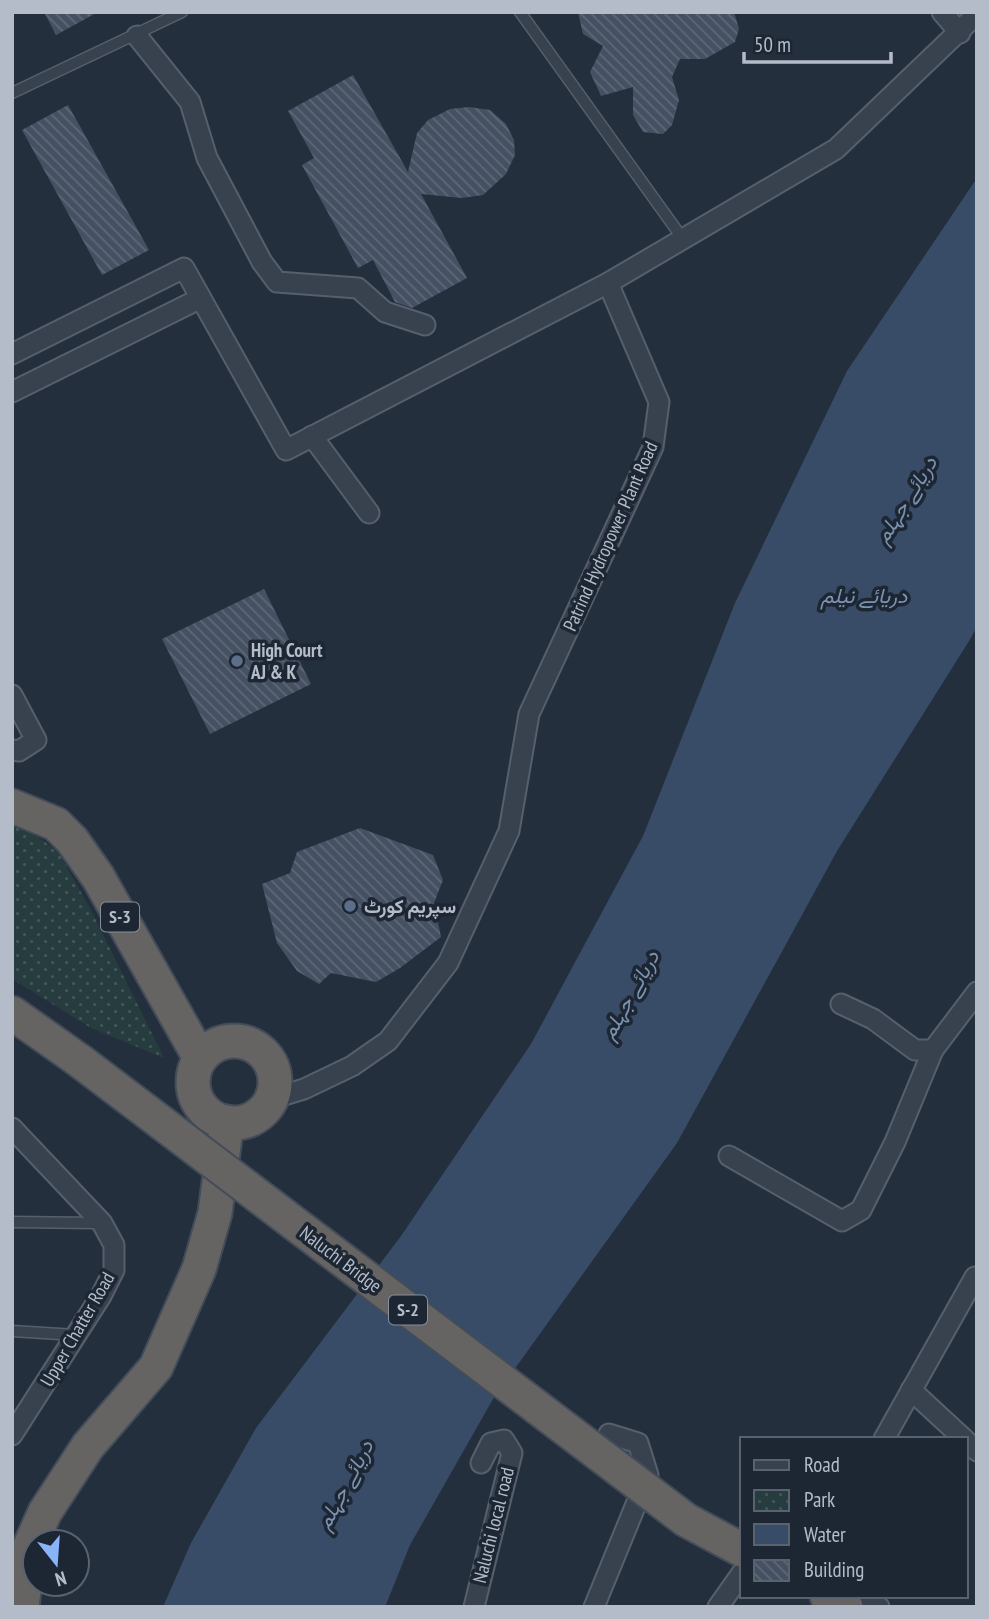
<svg xmlns="http://www.w3.org/2000/svg" width="989" height="1619" font-family="'PT Sans Narrow',Vazirmatn,sans-serif">
<defs>
<pattern id="park-dots" width="8" height="8" patternUnits="userSpaceOnUse" patternTransform="scale(1.75)"><rect width="8" height="8" fill="#263c3f"/><path d="M2 2h.1M6 6h.1" fill="none" stroke="#435659" stroke-width="1.8" stroke-linecap="round"/></pattern>
<pattern id="building-back-hatch" width="6" height="6" patternUnits="userSpaceOnUse" patternTransform="scale(1.75)"><rect width="6" height="6" fill="#455162"/><path d="M-1 5l2 2M0 0l6 6M5-1l2 2" fill="none" stroke="#5d6877"/></pattern>
</defs>
<rect width="100%" height="100%" fill="#242f3e"/>
<polygon fill="url(#park-dots)" points="12,825 20,825 58,851 93,914 164,1058 91,1028 12,979"/>
<polygon fill="#394c67" points="977,178 977,627 969,641 837,851 677,1143 493,1399 410,1545 385,1607 163,1607 191,1543 256,1428 401,1236 531,1044 643,836 735,603 847,371"/>
<g fill="url(#building-back-hatch)">
<polygon points="44,12 98,12 56,35"/>
<polygon points="578,12 734,12 739,29 735,42 705,59 680,59 672,77 679,100 672,125 663,134 643,132 633,115 633,87 601,96 590,72 603,46 583,34"/>
<polygon points="353,75 408,172 417,133 428,120 450,109 469,107 490,110 506,124 514,140 515,155 506,174 483,195 462,198 421,194 467,278 412,308 395,302 373,260 358,268 302,165 314,158 288,111"/>
<polygon points="68,105 149,250 102,275 22,130"/>
<polygon points="264,589 311,684 210,734 162,639"/>
<polygon points="360,828 433,855 443,880 434,903 441,937 400,968 376,982 331,973 319,984 297,971 277,943 262,884 290,873 297,852"/>
</g>
<g fill="none" stroke-linecap="round" stroke-linejoin="round">
<defs>
<g id="service">
<polyline points="520,12 683,239"/>
<polyline points="12,93 182,12"/>
<polyline points="12,1222 98,1223"/>
<polyline points="12,1331 76,1335"/>
</g>
<g id="minor">
<polyline points="942,12 960,33"/>
<polyline points="137,36 190,102 207,158 262,262 277,282 358,288 385,312 425,325"/>
<polyline points="12,354 184,268 286,450 608,283 836,149 977,14"/>
<polyline points="12,392 199,299"/>
<polyline points="312,436 369,513"/>
<polyline points="12,695 36,740 19,751 12,750"/>
<polyline points="841,1004 873,1019 915,1050 933,1050 977,992"/>
<polyline points="271,1099 304,1089 352,1066 388,1041 448,963 509,831 529,714 653,447 659,402 608,283"/>
<polyline points="12,1128 102,1223 114,1245 114,1270 101,1296 12,1435"/>
<polyline points="729,1156 842,1221 861,1210 895,1142 933,1050"/>
<polyline points="911,1390 964,1439"/>
<polyline points="884,1439 975,1277"/>
<polyline points="966,1441 977,1451"/>
<polyline points="863,1596 879,1607"/>
<polyline points="474,1607 512,1453 504,1440 491,1443 481,1463"/>
<polyline points="594,1607 648,1475 638,1443 609,1434"/>
<polyline points="718,1607 742,1573"/>
</g>
<g id="trunk">
<polyline points="12,806 56,824 72,840 98,877 200,1058"/>
<polyline points="12,1013 80,1061"/>
<circle cx="234" cy="1082" r="41"/>
<polyline points="827,1596 846,1607"/>
<polyline points="22,1607 29,1548 45,1512 88,1446 156,1367 199,1269 215,1213 227,1122"/>
</g>
</defs>
<use href="#service" stroke="#565f6c" stroke-width="13"/>
<use href="#minor" stroke="#565f6c" stroke-width="23"/>
<use href="#trunk" stroke="#434c59" stroke-width="37"/>
<use href="#service" stroke="#38414e" stroke-width="10"/>
<use href="#minor" stroke="#38414e" stroke-width="19"/>
<use href="#trunk" stroke="#656462" stroke-width="33"/>
<defs>
<polyline id="trunk-bridge" points="80,1061 686,1520 742,1550"/>
</defs>
<use href="#trunk-bridge" stroke="#434c59" stroke-width="37" stroke-linecap="butt"/>
<use href="#trunk-bridge" stroke="#656462" stroke-width="33"/>
</g>
<g fill="#5c6f8a" stroke="#1d2633" stroke-width="2.5">
<circle cx="237" cy="661" r="7"/>
<circle cx="350" cy="906" r="7"/>
</g>
<g text-anchor="middle" stroke-width="7" stroke-linejoin="round" paint-order="stroke">
<g fill="#1d2633" stroke="#878f9c" stroke-width="2">
<rect x="101" y="902.5" width="38" height="29" rx="5"/>
<rect x="389" y="1295.5" width="38" height="29" rx="5"/>
</g>
<g font-size="18" font-weight="bold" fill="#b4bcc9">
<text x="120" y="923">S-3</text>
<text x="408" y="1316">S-2</text>
</g>
<g font-size="19" fill="#b4bcc9" stroke="#1d2633">
<text transform="translate(610 536) rotate(-66)" y="7">Patrind Hydropower Plant Road</text>
<text transform="translate(341 1259) rotate(37)" y="7">Naluchi Bridge</text>
<text transform="translate(77 1329) rotate(-60)" y="7">Upper Chatter Road</text>
<text transform="translate(493 1525) rotate(-76)" y="7">Naluchi local road</text>
</g>
<g font-size="19" font-weight="bold" fill="#b4bcc9" stroke="#1d2633" text-anchor="start">
<text x="251" y="657">High Court<tspan x="251" dy="22">AJ &amp; K</tspan></text>
<text x="364" y="913">سپریم کورٹ</text>
</g>
<g font-size="21" font-style="italic" fill="#7c92b1" stroke="#1d2633">
<text transform="translate(906 500) rotate(-58)" y="7">دریائے جہلم</text>
<text x="864" y="603">دریائے نیلم</text>
<text transform="translate(630 995) rotate(-61)" y="7">دریائے جہلم</text>
<text transform="translate(345 1485) rotate(-62)" y="7">دریائے جہلم</text>
</g>
</g>
<rect width="989" height="1619" fill="none" stroke="#b4bcc9" stroke-width="28"/>
<rect x="740" y="1437" width="228" height="161" fill="#1d2633" stroke="#59626f" stroke-width="2"/>
<rect x="754" y="1460" width="35" height="10" fill="#38414e" stroke="#59626f" stroke-width="2"/>
<text x="804" y="1472" font-size="21" fill="#b4bcc9">Road</text>
<rect x="754" y="1490" width="35" height="21" fill="url(#park-dots)" stroke="#59626f" stroke-width="2"/>
<text x="804" y="1507" font-size="21" fill="#b4bcc9">Park</text>
<rect x="754" y="1524" width="35" height="21" fill="#394c67" stroke="#59626f" stroke-width="2"/>
<text x="804" y="1542" font-size="21" fill="#b4bcc9">Water</text>
<rect x="754" y="1560" width="35" height="21" fill="url(#building-back-hatch)" stroke="#59626f" stroke-width="2"/>
<text x="804" y="1577" font-size="21" fill="#b4bcc9">Building</text>
<g transform="translate(56 1563) rotate(163)"><circle r="33" fill="#1d2633" stroke="#59626f" stroke-width="2"/>
<path d="M0-5L12 26L0 18L-12 26Z" fill="#8ab4f8"/>
<text y="-10" font-size="19" font-weight="bold" text-anchor="middle" fill="#b4bcc9">N</text>
</g>
<path d="M744 52v10h147v-10" fill="none" stroke="#b4bcc9" stroke-width="3.5"/>
<text x="754" y="52" font-size="21" fill="#b4bcc9" stroke="#1d2633" stroke-width="5" paint-order="stroke">50 m</text>
</svg>
